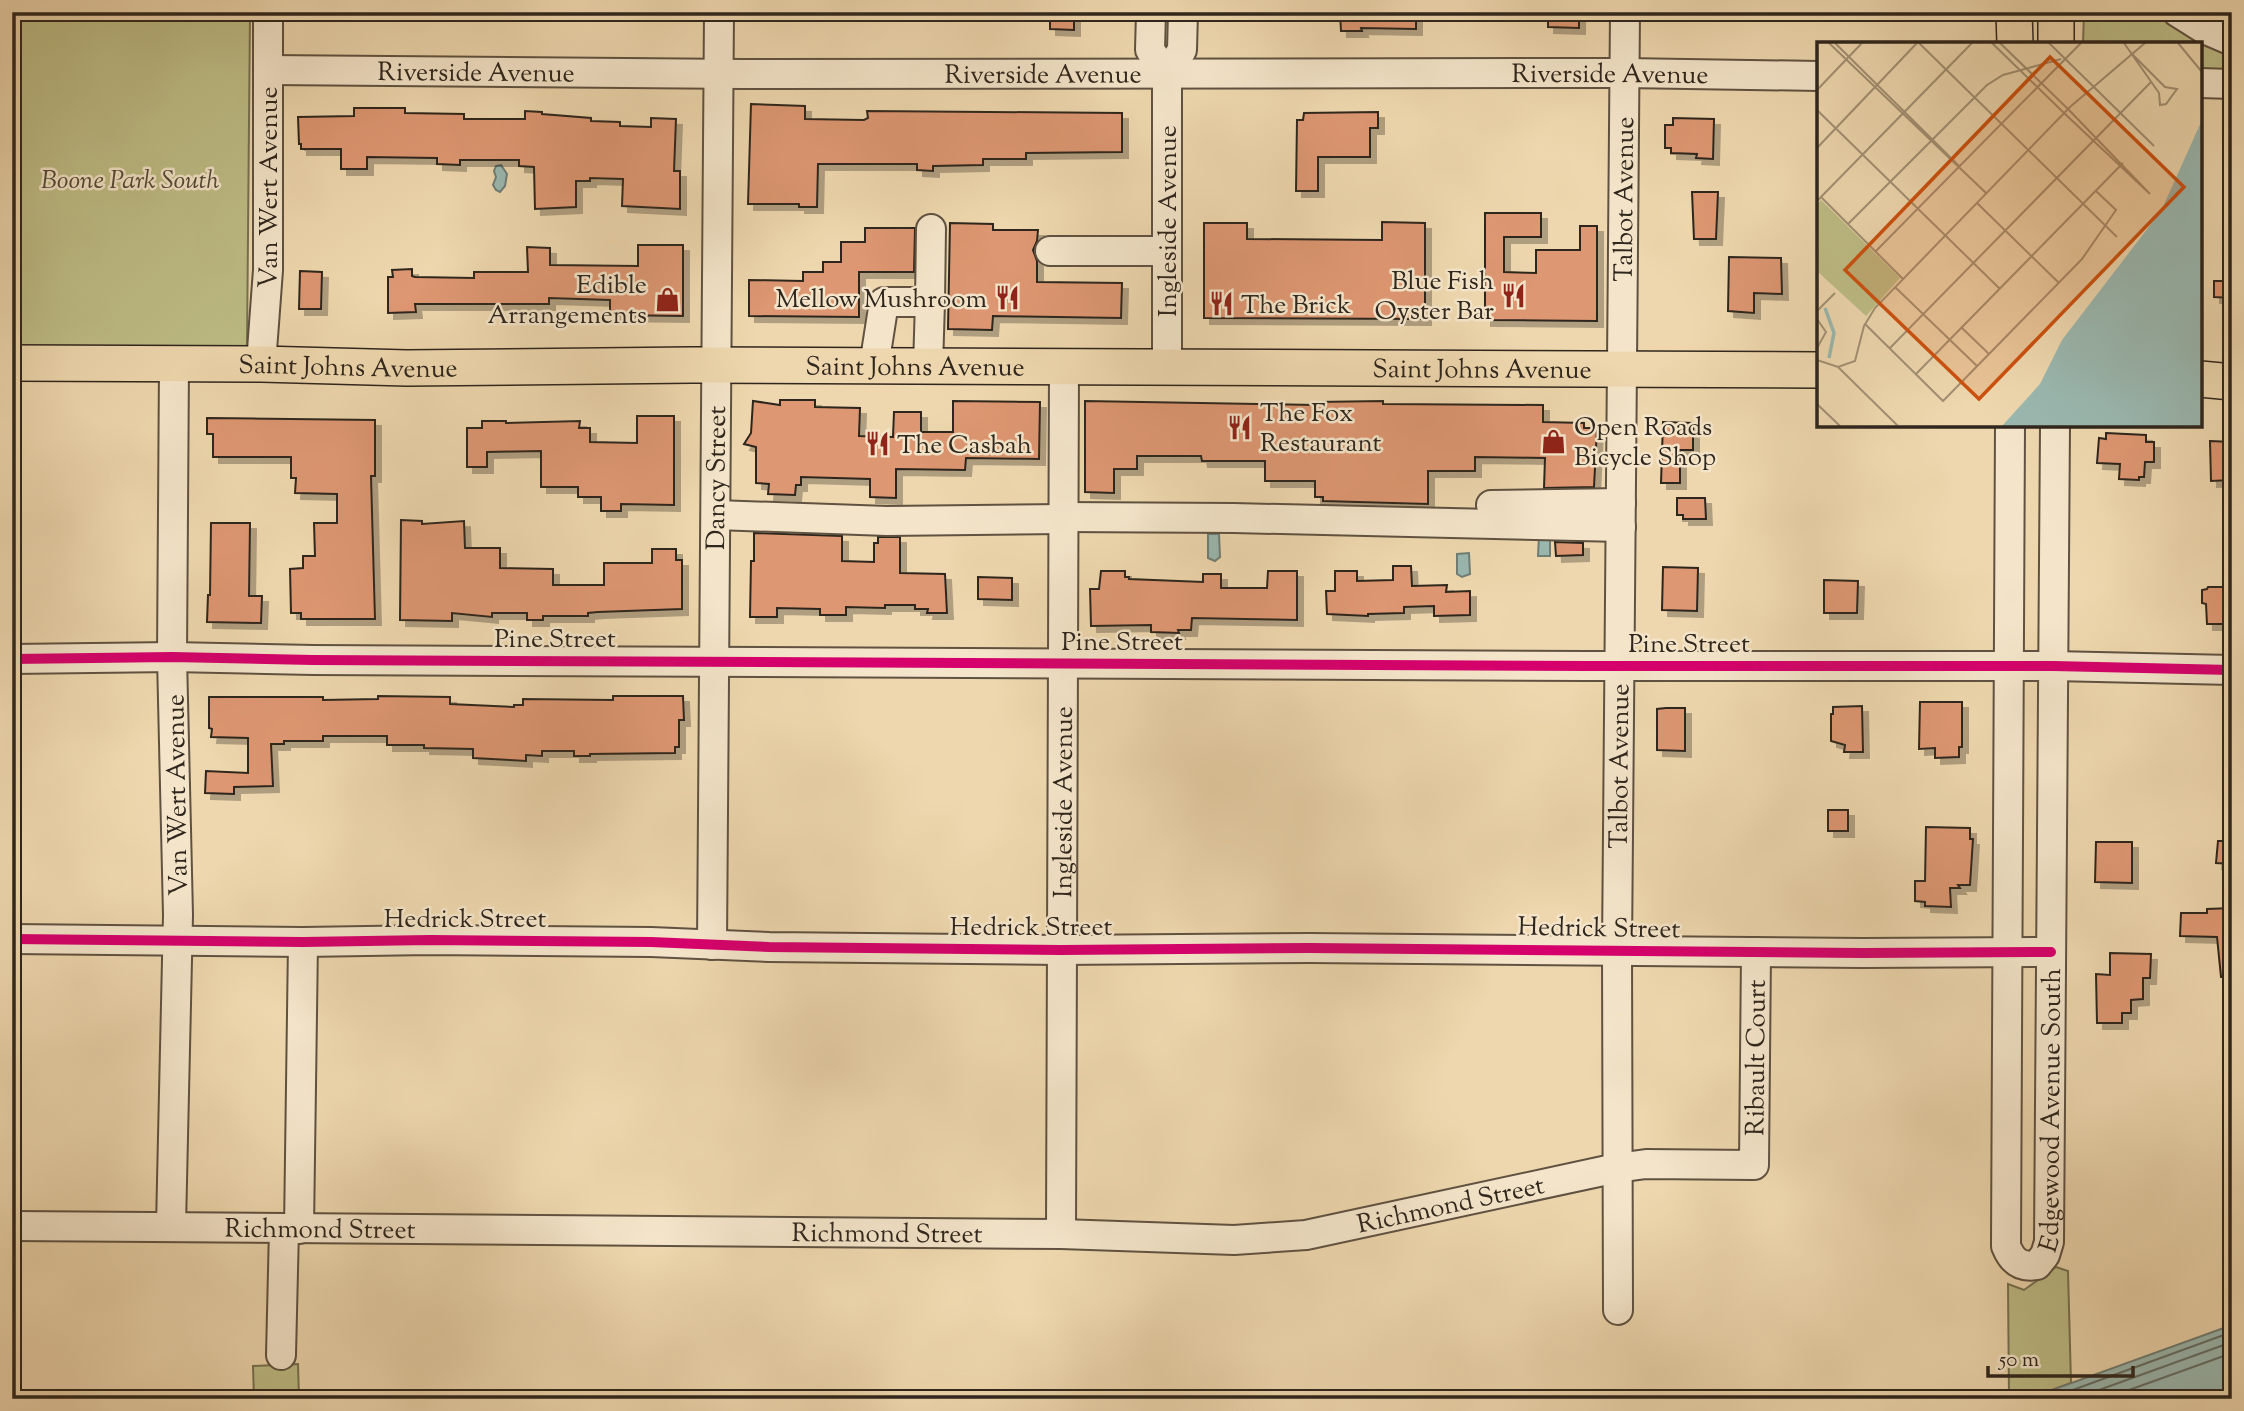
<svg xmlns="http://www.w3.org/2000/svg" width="2244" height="1411" font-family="'Sorts Mill Goudy',serif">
<defs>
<filter id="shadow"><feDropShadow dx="6" dy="6" stdDeviation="0" flood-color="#0004"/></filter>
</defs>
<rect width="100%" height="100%" fill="#eed7ae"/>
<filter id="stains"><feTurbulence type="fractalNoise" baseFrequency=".00286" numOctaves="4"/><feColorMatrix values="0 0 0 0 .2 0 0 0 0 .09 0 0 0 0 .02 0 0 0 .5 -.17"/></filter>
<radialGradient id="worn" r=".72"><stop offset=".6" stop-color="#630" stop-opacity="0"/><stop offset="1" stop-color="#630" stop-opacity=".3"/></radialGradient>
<g fill="#bebd86" stroke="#767252" stroke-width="2">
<polygon points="12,12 250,12 247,346 12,352"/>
<polygon points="2084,12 2160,12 2232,57 2232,74 2200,72 2200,44 2083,44"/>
<polygon points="2056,1267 2068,1271 2071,1383 2027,1399 2009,1399 2008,1284 2024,1290"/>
<polygon points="298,1364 299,1399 254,1399 253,1366"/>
</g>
<g fill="#9ab8b0" stroke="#6f7e75" stroke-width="2">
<polygon points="501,165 507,174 505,186 500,192 496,190 493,185 496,177 494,171 496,166"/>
<polygon points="1208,534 1219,534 1220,557 1215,561 1208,558"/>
<polygon points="1539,535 1550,535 1550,556 1538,556"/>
<polygon points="1469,553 1470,574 1462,577 1457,574 1457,554"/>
<polygon points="2232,1325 2232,1399 2027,1399 2210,1333"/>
</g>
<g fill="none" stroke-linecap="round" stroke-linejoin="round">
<g stroke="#646f66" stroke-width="2">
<polyline points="2048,1399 2232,1332"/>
<polyline points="2074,1399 2232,1342"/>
<polyline points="2104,1399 2232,1353"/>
</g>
</g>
<g fill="#dd9772" stroke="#2f261d" stroke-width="2" filter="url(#shadow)">
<polygon points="1050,12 1074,12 1074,30 1050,29"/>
<polygon points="1340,12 1416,12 1416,29 1361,28 1362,31 1341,31"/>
<polygon points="1548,12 1579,12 1579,28 1548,27"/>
<polygon points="751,104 805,106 805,119 864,120 868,118 867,111 1122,113 1122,152 1026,153 1026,159 983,159 983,165 933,166 933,171 917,170 917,164 818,164 817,207 799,207 799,204 748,204"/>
<polygon points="354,108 405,108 405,113 464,114 464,119 525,119 525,111 542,112 542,114 591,118 591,121 620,122 620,126 651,127 651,118 676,119 674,171 680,171 680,209 622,206 623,179 590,178 590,181 576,181 576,207 535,209 534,167 519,166 519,160 460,160 460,165 437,164 437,158 367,157 367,169 341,169 341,149 301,149 301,144 299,144 298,117 354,116"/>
<polygon points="1378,112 1378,128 1370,128 1370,157 1318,157 1318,191 1296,191 1297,120 1303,120 1304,113"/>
<polygon points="1673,118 1714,119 1713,159 1696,158 1697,154 1671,153 1671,148 1665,148 1665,125 1673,125"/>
<polygon points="1692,192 1718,192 1716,239 1694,239"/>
<polygon points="1485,213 1541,213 1541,237 1504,237 1504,272 1536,273 1536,250 1580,250 1580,226 1597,226 1597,321 1485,320"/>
<polygon points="1382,222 1425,223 1425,319 1204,318 1204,223 1247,223 1247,239 1382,240"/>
<polygon points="950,223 993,224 993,230 1038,230 1037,241 1033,250 1037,261 1037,282 1122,283 1121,318 993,316 992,330 948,329"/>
<polygon points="865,228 915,228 914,272 859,272 859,317 749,316 749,280 803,281 803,272 823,272 823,262 841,262 841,242 865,242"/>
<polygon points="638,245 683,245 683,316 610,315 610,300 549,298 549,304 415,304 416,312 388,313 388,277 393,277 392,270 412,269 412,276 415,277 474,278 474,272 528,272 527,247 550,248 550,265 638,266"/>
<polygon points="1729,257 1781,258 1782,294 1754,293 1754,313 1728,311"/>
<polygon points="300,271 322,272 321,309 299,309"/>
<polygon points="2214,281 2232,281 2232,298 2214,297"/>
<polygon points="780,400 815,400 815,407 860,408 859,436 893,437 894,412 921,412 921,432 953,432 953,401 1040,402 1039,459 966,458 965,470 896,469 896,498 870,497 870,479 801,477 801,485 796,485 795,495 768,494 769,484 756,483 756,447 744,444 751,433 753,401 780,405"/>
<polygon points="1085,401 1315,405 1316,402 1383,401 1383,404 1543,405 1543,422 1584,423 1584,428 1597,428 1594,487 1544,488 1545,458 1475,457 1475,471 1428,471 1428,504 1323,501 1323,497 1315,497 1315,481 1265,481 1265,461 1202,461 1201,456 1137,456 1137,469 1114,469 1114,493 1085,492"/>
<polygon points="637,416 674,416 674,505 621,504 621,511 601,511 601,497 578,497 578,487 541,487 541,451 487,452 487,467 467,467 467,428 482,428 482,421 506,421 506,423 580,421 579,428 590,428 590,442 637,443"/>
<polygon points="207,418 375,420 375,476 371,476 375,619 301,619 301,613 291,613 290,569 303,568 303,556 315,556 314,523 337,523 337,494 295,493 296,478 291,478 291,457 213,457 213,434 207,434"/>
<polygon points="1663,422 1693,423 1693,450 1680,450 1680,483 1661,483"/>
<polygon points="2106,433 2146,435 2146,442 2154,442 2154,462 2145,462 2144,477 2139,477 2139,480 2119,479 2120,464 2097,463 2099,438 2106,439"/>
<polygon points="2210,441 2232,442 2232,480 2211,481"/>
<polygon points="1677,498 1705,498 1706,519 1683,519 1683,515 1677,515"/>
<polygon points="401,520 422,521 422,524 464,521 465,548 500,548 500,568 553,569 553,585 604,585 604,563 652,563 652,549 676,549 676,560 682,560 682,609 598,612 588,613 588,616 543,616 543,620 527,620 527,613 492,613 492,617 452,613 452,621 400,620"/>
<polygon points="211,523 250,523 249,596 262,596 261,623 207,622 208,595 210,595"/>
<polygon points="754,533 842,536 842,561 874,562 874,543 878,543 878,537 900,537 900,573 945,574 947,613 927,613 928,609 915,609 915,605 885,605 885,608 846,607 846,615 820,615 820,609 777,608 777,617 750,617 751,561 754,561"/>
<polygon points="1555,542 1583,543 1583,555 1556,556"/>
<polygon points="1393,566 1411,566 1412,586 1447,585 1446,592 1470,591 1470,615 1434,616 1434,606 1404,607 1404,613 1368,614 1368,616 1327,614 1326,591 1335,591 1335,571 1357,571 1357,581 1393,580"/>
<polygon points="1663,567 1698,568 1697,611 1662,610"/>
<polygon points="1101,571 1125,571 1125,577 1129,577 1129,579 1203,582 1203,574 1221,574 1221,588 1267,588 1268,571 1297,571 1297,620 1192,618 1191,630 1178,630 1179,633 1151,632 1151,625 1091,626 1090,589 1099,589"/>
<polygon points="978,577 1012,578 1012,600 978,599"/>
<polygon points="1824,580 1858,581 1857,613 1824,613"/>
<polygon points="2208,587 2232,587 2232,624 2207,624 2206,604 2202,603 2202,590 2207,589"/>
<polygon points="378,696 450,697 450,704 514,707 514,705 523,705 523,699 613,700 613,696 683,696 684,720 679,720 679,747 675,747 675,753 590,754 590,756 574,756 574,751 542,751 542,756 526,755 526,761 473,758 473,749 424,748 424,745 387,745 387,736 323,736 323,741 284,741 284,744 271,744 273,786 234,787 234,794 205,793 206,771 248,773 248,738 211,737 212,729 209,728 209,697 323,697 323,700 378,699"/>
<polygon points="1920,702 1962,702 1962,747 1959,747 1959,757 1935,758 1935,748 1919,749"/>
<polygon points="1862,706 1863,752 1844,752 1845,745 1831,741 1831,714 1833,714 1833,707"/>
<polygon points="1666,708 1685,708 1685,751 1657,750 1657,709"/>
<rect x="1828" y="810" width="20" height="21"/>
<polygon points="1926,827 1970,828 1970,839 1973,839 1970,885 1958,885 1960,888 1950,888 1951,907 1925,906 1925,902 1915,901 1915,881 1925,881"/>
<polygon points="2218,841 2232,841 2232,864 2216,863"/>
<polygon points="2096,842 2132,842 2132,883 2095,882"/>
<polygon points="2232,908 2232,976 2221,977 2217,937 2180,936 2181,913 2207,913 2207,909"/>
<polygon points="2110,953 2151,954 2150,978 2143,978 2143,999 2131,1000 2131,1013 2122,1013 2122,1023 2097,1023 2096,974 2110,975"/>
</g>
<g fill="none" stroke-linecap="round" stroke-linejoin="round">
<defs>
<g id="minor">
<polyline points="1151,12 1150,50 1167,74"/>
<polyline points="2177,12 2204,29 2232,41"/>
<path id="s1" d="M268 70 742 74 1625 73 1819 76"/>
<polyline points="2200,83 2232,84"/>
<polyline points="1050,251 1167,251"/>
<path id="s2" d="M261 364 268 270V12"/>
<polyline points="874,366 884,302 930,302 931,229"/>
<polyline points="928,367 930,302"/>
<polyline points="1167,367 1167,74 1182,50 1183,12"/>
<path id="s3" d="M2010 425 2006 1246C2012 1261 2020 1268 2037 1265L2045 1255 2049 1242 2055 425"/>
<polyline points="1491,505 1621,503"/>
<polyline points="716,515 887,521 1062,519"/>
<polyline points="1062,517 1234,518 1621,527"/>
<polyline points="12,659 172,657 313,660 1588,666 2053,666 2232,670"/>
<polyline points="12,939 303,942 430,940 651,942 769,947 1060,950 1309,948 1863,953 2051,952"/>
<path id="s4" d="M712 945 719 12"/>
<path id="s5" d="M12 1226 1061 1234 1234 1240 1306 1235 1617 1168 1646 1164 1754 1165 1756 952"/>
<polyline points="171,1226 178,915 172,657 174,364"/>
<polyline points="299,1229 303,942"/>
<path id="s6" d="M1061 1234 1064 368"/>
<path id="s7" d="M1618 1310 1617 950 1625 12"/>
<polyline points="281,1355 284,1229"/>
</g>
<g id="major">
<polyline points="2014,12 2015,44"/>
<polyline points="2056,44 2056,12"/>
<path id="s8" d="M12 363 261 364 407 368 692 365 1819 370"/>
<polyline points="2200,379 2232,382"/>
</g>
</defs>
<use href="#minor" stroke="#5f5241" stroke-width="32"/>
<use href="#major" stroke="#2f261d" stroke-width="38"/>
<use href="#minor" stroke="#f4e5ca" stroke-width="28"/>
<use href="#major" stroke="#eed7ae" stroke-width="35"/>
<defs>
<g id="cycleway">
<polyline points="12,659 172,657 313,660 1588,666 2053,666 2232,670"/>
<polyline points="12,939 303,942 430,940 651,942 769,947 1060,950 1309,948 1863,953 2051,952"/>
</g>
</defs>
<use href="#cycleway" stroke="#f4e5ca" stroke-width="15"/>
<use href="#cycleway" stroke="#d6006c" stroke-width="10"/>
</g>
<defs>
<symbol id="restaurant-bare" viewBox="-9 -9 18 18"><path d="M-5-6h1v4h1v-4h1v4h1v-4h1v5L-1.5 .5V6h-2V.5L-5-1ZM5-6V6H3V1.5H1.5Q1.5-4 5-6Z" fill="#8f2418" stroke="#f4e5ca" stroke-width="2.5" paint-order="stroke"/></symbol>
<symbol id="shop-bare" viewBox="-9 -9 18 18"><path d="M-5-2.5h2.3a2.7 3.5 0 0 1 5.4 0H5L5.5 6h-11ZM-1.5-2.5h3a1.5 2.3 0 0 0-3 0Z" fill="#8f2418" stroke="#f4e5ca" stroke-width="2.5" paint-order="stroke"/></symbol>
</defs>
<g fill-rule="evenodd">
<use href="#restaurant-bare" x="1496" y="278" width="35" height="35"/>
<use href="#restaurant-bare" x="990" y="280" width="35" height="35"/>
<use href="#shop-bare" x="650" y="282" width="35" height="35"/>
<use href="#restaurant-bare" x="1204" y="286" width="35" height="35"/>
<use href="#restaurant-bare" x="1222" y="410" width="35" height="35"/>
<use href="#shop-bare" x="1536" y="424" width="35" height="35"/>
<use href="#restaurant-bare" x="860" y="426" width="35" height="35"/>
</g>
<g text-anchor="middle" stroke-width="5" stroke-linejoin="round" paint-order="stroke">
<g font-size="26" fill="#2f261d" stroke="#f4e5ca">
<text dy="9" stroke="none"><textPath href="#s1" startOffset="208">Riverside Avenue</textPath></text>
<text dy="9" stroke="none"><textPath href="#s1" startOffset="775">Riverside Avenue</textPath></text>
<text dy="9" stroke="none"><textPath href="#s1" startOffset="1342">Riverside Avenue</textPath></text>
<text dy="9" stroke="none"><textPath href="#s2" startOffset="177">Van Wert Avenue</textPath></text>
<text dy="9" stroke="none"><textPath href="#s7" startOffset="1111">Talbot Avenue</textPath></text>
<text transform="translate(1167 221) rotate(-90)" y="9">Ingleside Avenue</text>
<text dy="9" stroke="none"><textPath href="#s8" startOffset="336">Saint Johns Avenue</textPath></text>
<text dy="9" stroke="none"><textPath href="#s8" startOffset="903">Saint Johns Avenue</textPath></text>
<text dy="9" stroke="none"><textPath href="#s8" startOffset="1470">Saint Johns Avenue</textPath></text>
<text dy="9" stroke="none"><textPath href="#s4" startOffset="467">Dancy Street</textPath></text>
<text x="555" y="647">Pine Street</text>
<text x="1122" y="650">Pine Street</text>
<text x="1689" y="652">Pine Street</text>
<text dy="9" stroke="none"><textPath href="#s7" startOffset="544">Talbot Avenue</textPath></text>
<text transform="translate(176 795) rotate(-91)" y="9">Van Wert Avenue</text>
<text dy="9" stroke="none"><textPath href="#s6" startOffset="432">Ingleside Avenue</textPath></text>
<text x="465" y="927">Hedrick Street</text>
<text x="1031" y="935">Hedrick Street</text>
<text transform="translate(1599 927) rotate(1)" y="9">Hedrick Street</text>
<text dy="9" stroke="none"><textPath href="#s5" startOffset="1857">Ribault Court</textPath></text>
<text dy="9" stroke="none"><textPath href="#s3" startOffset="1020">Edgewood Avenue South</textPath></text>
<text dy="9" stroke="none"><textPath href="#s5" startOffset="1442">Richmond Street</textPath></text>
<text dy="9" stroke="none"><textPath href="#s5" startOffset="308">Richmond Street</textPath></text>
<text dy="9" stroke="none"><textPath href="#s5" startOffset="875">Richmond Street</textPath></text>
</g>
<g font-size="26" font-style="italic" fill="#534c37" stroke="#f4e5ca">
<text x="130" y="188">Boone Park South</text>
</g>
<g font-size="26" fill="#2f261d" stroke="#f4e5ca" text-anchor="start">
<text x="1494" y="289" text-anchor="end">Blue Fish<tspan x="1494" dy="30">Oyster Bar</tspan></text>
<text x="647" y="293" text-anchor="end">Edible<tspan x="647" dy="30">Arrangements</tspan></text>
<text x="987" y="307" text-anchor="end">Mellow Mushroom</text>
<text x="1241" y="313">The Brick</text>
<text x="1260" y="421">The Fox<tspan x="1260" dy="30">Restaurant</tspan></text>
<text x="1574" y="435">Open Roads<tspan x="1574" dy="30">Bicycle Shop</tspan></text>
<text x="897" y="453">The Casbah</text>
</g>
</g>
<g transform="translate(1817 42)">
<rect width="385" height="385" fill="#eed7ae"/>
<path d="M4 158 83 236 49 274 0 229V162Z" fill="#bebd86"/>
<path d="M385 78V384H185L223 342 245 298 344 169Z" fill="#9ab8b0"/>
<path fill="none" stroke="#9ab8b0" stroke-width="3.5" d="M8 266 17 291 12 316"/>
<path fill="none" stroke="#a29074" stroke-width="2" d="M12 1 169 151M18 1 142 124M102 1 300 195M175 1 247 71M183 1 251 67M232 1 337 104M307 1 342 51 343 63 349 62 360 47 348 45 315 12M361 1 385 30M0 48 45 1M0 68 183 247M247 71 333 152 251 67M0 106 100 1M4 155 86 237M0 159 155 1M160 161 242 241M31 182 170 43 186 33 244 17M59 209 264 1M78 245 160 324M0 269 18 251M0 277 9 290 0 306M48 282 126 359 265 217 299 168 279 149M145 286 172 312M72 307 334 40M0 318 21 325 38 319 47 284 58 266 253 65 328 1M21 325 81 384M99 332 306 121M0 362 23 384"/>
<path fill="#cc510f" fill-opacity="0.15" stroke="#cc510f" stroke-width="3.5" d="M233 15 367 145 162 357 28 228Z"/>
<rect width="385" height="385" fill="none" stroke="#2f261d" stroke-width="3.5"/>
</g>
<rect width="2244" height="1411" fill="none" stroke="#eed7ae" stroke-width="42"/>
<rect x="14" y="14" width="2216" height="1383" fill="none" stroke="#2f261d" stroke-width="3.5"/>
<rect x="21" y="21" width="2202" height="1369" fill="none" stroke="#2f261d" stroke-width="2"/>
<path d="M1988 1366v10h145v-10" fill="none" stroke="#2f261d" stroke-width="3.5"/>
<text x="1999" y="1366" font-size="21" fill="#2f261d" stroke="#f4e5ca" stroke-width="5" paint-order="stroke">50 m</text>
<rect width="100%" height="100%" filter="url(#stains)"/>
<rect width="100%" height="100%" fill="url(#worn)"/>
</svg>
